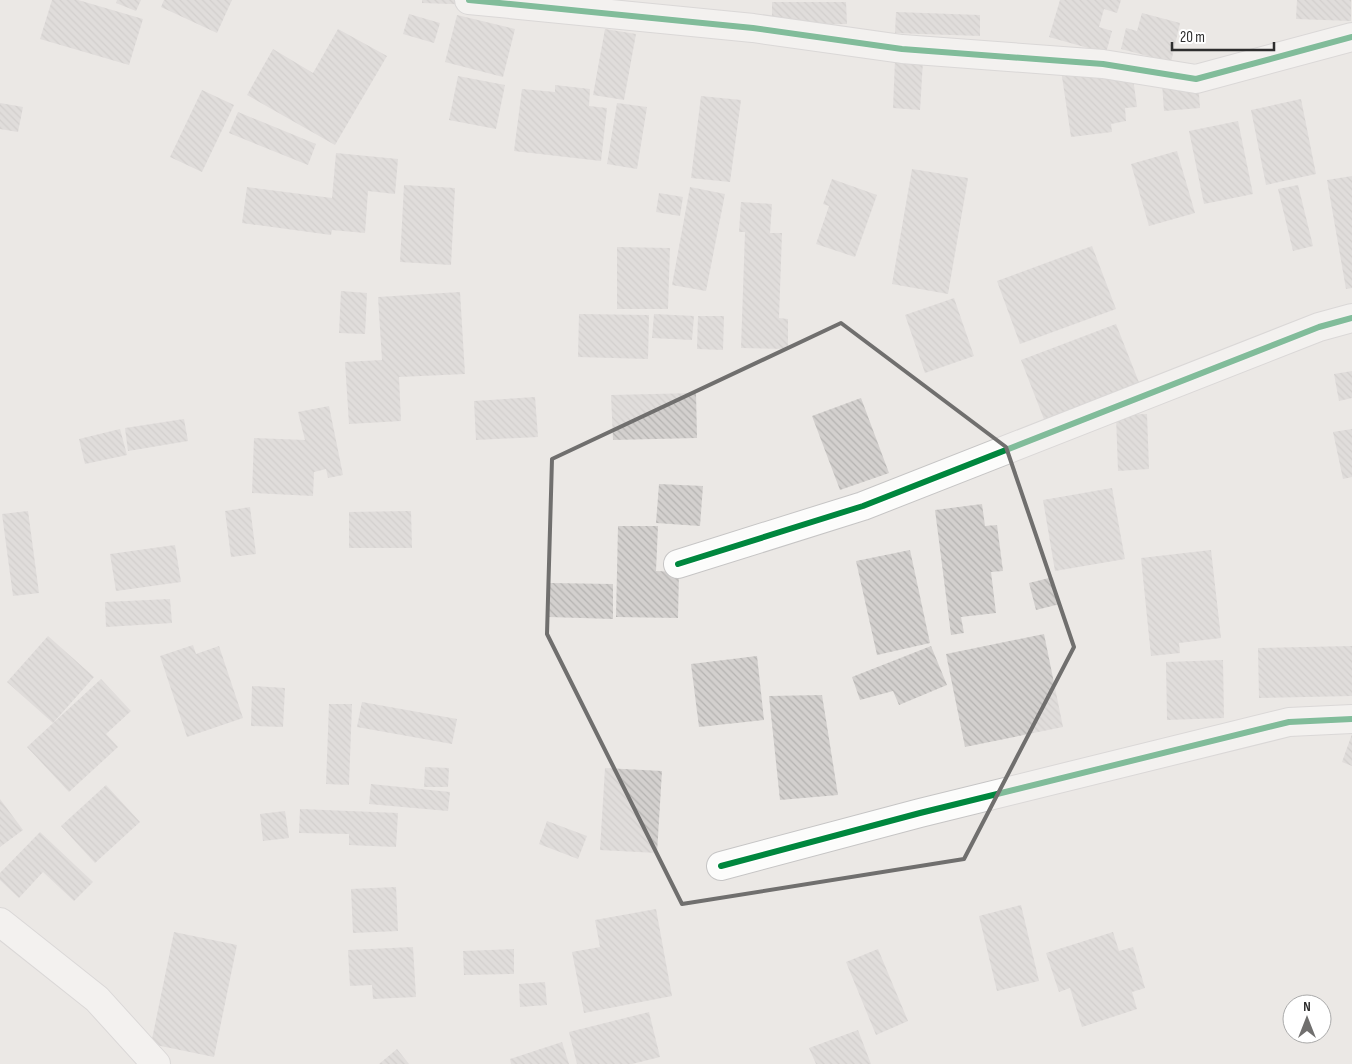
<svg xmlns="http://www.w3.org/2000/svg" width="1352" height="1064" font-family="'Sofia Sans Condensed',sans-serif">
<defs>
<pattern id="building-back-hatch" width="6" height="6" patternUnits="userSpaceOnUse" patternTransform="scale(1.25)"><rect width="6" height="6" fill="#d3d0ce"/><path d="M-1 5l2 2M0 0l6 6M5-1l2 2" fill="none" stroke="#b5b3b1"/></pattern>
</defs>
<rect width="100%" height="100%" fill="#ebe8e5"/>
<g fill="url(#building-back-hatch)">
<polygon points="52,0 78,0 143,19 129,65 40,39"/>
<polygon points="117,0 141,0 136,11 116,3"/>
<polygon points="164,0 232,0 217,33 161,7"/>
<polygon points="422,0 510,0 510,6 422,3"/>
<polygon points="1060,0 1121,0 1117,13 1104,9 1099,27 1112,31 1106,53 1049,37"/>
<polygon points="1297,0 1351,0 1351,21 1296,19"/>
<polygon points="772,2 846,2 847,24 772,25"/>
<polygon points="896,12 980,15 980,36 895,33"/>
<polygon points="1142,13 1180,23 1171,62 1121,49 1126,28 1137,31"/>
<polygon points="409,14 440,23 434,43 403,34"/>
<polygon points="457,15 515,29 503,77 445,62"/>
<polygon points="338,29 387,56 335,145 247,95 273,49 313,73"/>
<polygon points="605,29 636,34 624,100 593,95"/>
<polygon points="895,60 923,61 920,110 893,108"/>
<polygon points="1061,70 1133,78 1137,107 1125,108 1126,121 1111,124 1112,132 1071,137"/>
<polygon points="458,76 505,85 496,129 449,120"/>
<polygon points="1198,81 1200,108 1164,111 1162,83"/>
<polygon points="555,85 590,89 589,106 607,108 601,161 514,151 522,89 555,92"/>
<polygon points="202,90 234,105 202,172 170,157"/>
<polygon points="701,96 741,100 730,182 691,178"/>
<polygon points="1301,99 1316,174 1266,185 1251,110"/>
<polygon points="0,103 23,107 18,132 0,129"/>
<polygon points="617,103 647,107 637,169 607,164"/>
<polygon points="238,112 316,144 308,165 229,133"/>
<polygon points="1238,121 1253,194 1204,204 1189,131"/>
<polygon points="1177,151 1195,213 1149,226 1131,164"/>
<polygon points="336,153 398,159 395,194 368,191 365,233 332,230 331,235 242,223 247,187 332,198"/>
<polygon points="912,169 968,178 948,294 892,284"/>
<polygon points="1352,176 1352,288 1346,289 1327,180"/>
<polygon points="832,179 877,195 855,257 816,244 829,206 823,204"/>
<polygon points="404,185 455,188 451,265 400,262"/>
<polygon points="1298,185 1313,246 1293,251 1278,189"/>
<polygon points="690,187 725,194 706,291 672,285"/>
<polygon points="659,193 683,197 680,216 656,212"/>
<polygon points="741,202 772,204 770,233 782,233 779,318 788,319 788,349 741,348 745,232 739,232"/>
<polygon points="1092,246 1116,309 1020,344 997,281"/>
<polygon points="617,247 670,248 668,309 617,309"/>
<polygon points="341,291 367,293 365,334 339,333"/>
<polygon points="460,292 465,374 399,377 401,421 349,424 345,362 382,360 378,297"/>
<polygon points="954,298 974,356 925,373 905,315"/>
<polygon points="579,314 649,315 648,359 578,357"/>
<polygon points="654,314 694,316 692,340 652,338"/>
<polygon points="698,316 724,316 723,350 697,349"/>
<polygon points="1116,324 1140,385 1045,422 1021,360"/>
<polygon points="1352,371 1352,398 1339,401 1334,374"/>
<polygon points="696,393 697,438 613,440 611,395"/>
<polygon points="535,397 538,437 476,440 474,401"/>
<polygon points="861,398 889,473 840,490 812,416"/>
<polygon points="329,406 343,475 328,478 326,469 314,472 313,496 252,493 254,438 305,440 298,412"/>
<polygon points="1147,414 1149,469 1118,471 1116,415"/>
<polygon points="184,419 188,441 128,451 125,428"/>
<polygon points="120,429 127,455 85,464 79,439"/>
<polygon points="1352,429 1352,477 1343,479 1333,432"/>
<polygon points="659,484 703,486 700,526 656,523"/>
<polygon points="1112,488 1125,559 1055,571 1043,500"/>
<polygon points="982,504 985,526 997,525 1003,571 991,572 996,613 961,617 964,633 951,635 935,510"/>
<polygon points="250,507 256,554 231,557 225,511"/>
<polygon points="28,511 39,593 13,596 2,514"/>
<polygon points="411,511 412,548 349,548 349,512"/>
<polygon points="618,526 658,526 656,571 679,572 678,618 616,617"/>
<polygon points="175,545 181,582 116,591 110,554"/>
<polygon points="910,550 930,643 877,655 856,561"/>
<polygon points="1211,550 1221,638 1179,643 1180,653 1151,656 1141,558"/>
<polygon points="1053,577 1060,604 1036,610 1029,583"/>
<polygon points="550,583 613,584 613,619 549,617"/>
<polygon points="170,599 172,623 106,627 105,602"/>
<polygon points="1044,634 1063,727 965,747 946,654"/>
<polygon points="48,636 94,677 53,723 7,682"/>
<polygon points="193,645 196,654 219,646 243,718 187,737 160,656"/>
<polygon points="931,646 947,685 899,705 893,691 860,700 852,677"/>
<polygon points="1352,646 1352,696 1259,698 1258,648"/>
<polygon points="757,656 764,720 699,727 691,664"/>
<polygon points="1223,660 1224,718 1167,720 1166,662"/>
<polygon points="101,679 131,711 106,734 118,747 69,792 27,747"/>
<polygon points="252,686 285,688 283,727 251,726"/>
<polygon points="822,695 838,795 780,800 769,696"/>
<polygon points="362,702 457,719 452,744 357,727"/>
<polygon points="329,704 352,704 349,785 326,784"/>
<polygon points="1352,734 1352,766 1342,762"/>
<polygon points="425,767 449,768 448,787 424,787"/>
<polygon points="605,768 662,771 657,853 600,850"/>
<polygon points="371,784 450,792 448,811 369,804"/>
<polygon points="106,785 140,822 95,863 61,826"/>
<polygon points="0,799 23,830 0,847"/>
<polygon points="300,809 398,813 396,847 349,845 349,834 299,833"/>
<polygon points="285,811 289,838 263,841 260,814"/>
<polygon points="547,821 587,836 578,859 539,844"/>
<polygon points="40,832 93,882 74,901 43,872 19,898 0,880 0,873"/>
<polygon points="396,887 398,931 353,933 351,889"/>
<polygon points="1021,905 1039,981 997,991 979,916"/>
<polygon points="656,909 672,996 584,1013 572,952 600,947 595,920"/>
<polygon points="174,932 237,945 214,1057 151,1044"/>
<polygon points="1113,932 1119,951 1133,947 1145,988 1132,992 1137,1009 1082,1027 1070,988 1059,992 1046,953"/>
<polygon points="413,947 416,997 373,999 372,985 350,986 348,950"/>
<polygon points="514,949 514,974 464,975 463,951"/>
<polygon points="878,949 908,1021 876,1035 846,962"/>
<polygon points="545,982 547,1005 520,1007 519,984"/>
<polygon points="649,1012 660,1057 632,1064 577,1064 569,1032"/>
<polygon points="858,1030 871,1064 816,1064 809,1048"/>
<polygon points="562,1042 569,1064 511,1064 510,1059"/>
<polygon points="397,1049 409,1064 379,1064"/>
</g>
<g fill="none" stroke-linecap="round" stroke-linejoin="round">
<defs>
<g id="minor">
<polyline points="469,0 753,28 902,49 1103,64 1196,79 1352,37"/>
<polyline points="678,564 863,506 1319,327 1352,318"/>
<polyline points="721,866 920,813 1289,722 1352,719"/>
<polyline points="0,922 97,999 156,1064"/>
</g>
</defs>
<use href="#minor" stroke="#c6c5c5" stroke-width="30"/>
<use href="#minor" stroke="#fcfcfb" stroke-width="28"/>
<defs>
<g id="cycleway">
<polyline points="469,0 753,28 902,49 1103,64 1196,79 1352,37"/>
<polyline points="678,564 863,506 1319,327 1352,318"/>
<polyline points="721,866 920,813 1289,722 1352,719"/>
</g>
</defs>
<use href="#cycleway" stroke="#fff" stroke-width="9"/>
<use href="#cycleway" stroke="#00873e" stroke-width="6"/>
</g>
<path d="M0 0H1352V1064H0ZM841 323 1006 447 1074 647 964 859 682 904 547 634 552 459Z" fill="#ebe8e5" fill-opacity=".55" fill-rule="evenodd"/>
<path fill="none" stroke="#706f6e" stroke-width="4" stroke-linejoin="round" d="M841 323 1006 447 1074 647 964 859 682 904 547 634 552 459Z"/>
<g transform="translate(1307 1019)"><circle r="24" fill="#ffffff" stroke="#ababab"/>
<path d="M0-4L9 19L0 12L-9 19Z" fill="#706f6e"/>
<text y="-8" font-size="14" font-weight="bold" text-anchor="middle" fill="#2e2e2e">N</text>
</g>
<path d="M1172 42v8h102v-8" fill="none" stroke="#2e2e2e" stroke-width="2.5"/>
<text x="1180" y="42" font-size="15" fill="#2e2e2e" stroke="#ffffff" stroke-width="4" paint-order="stroke">20 m</text>
</svg>
